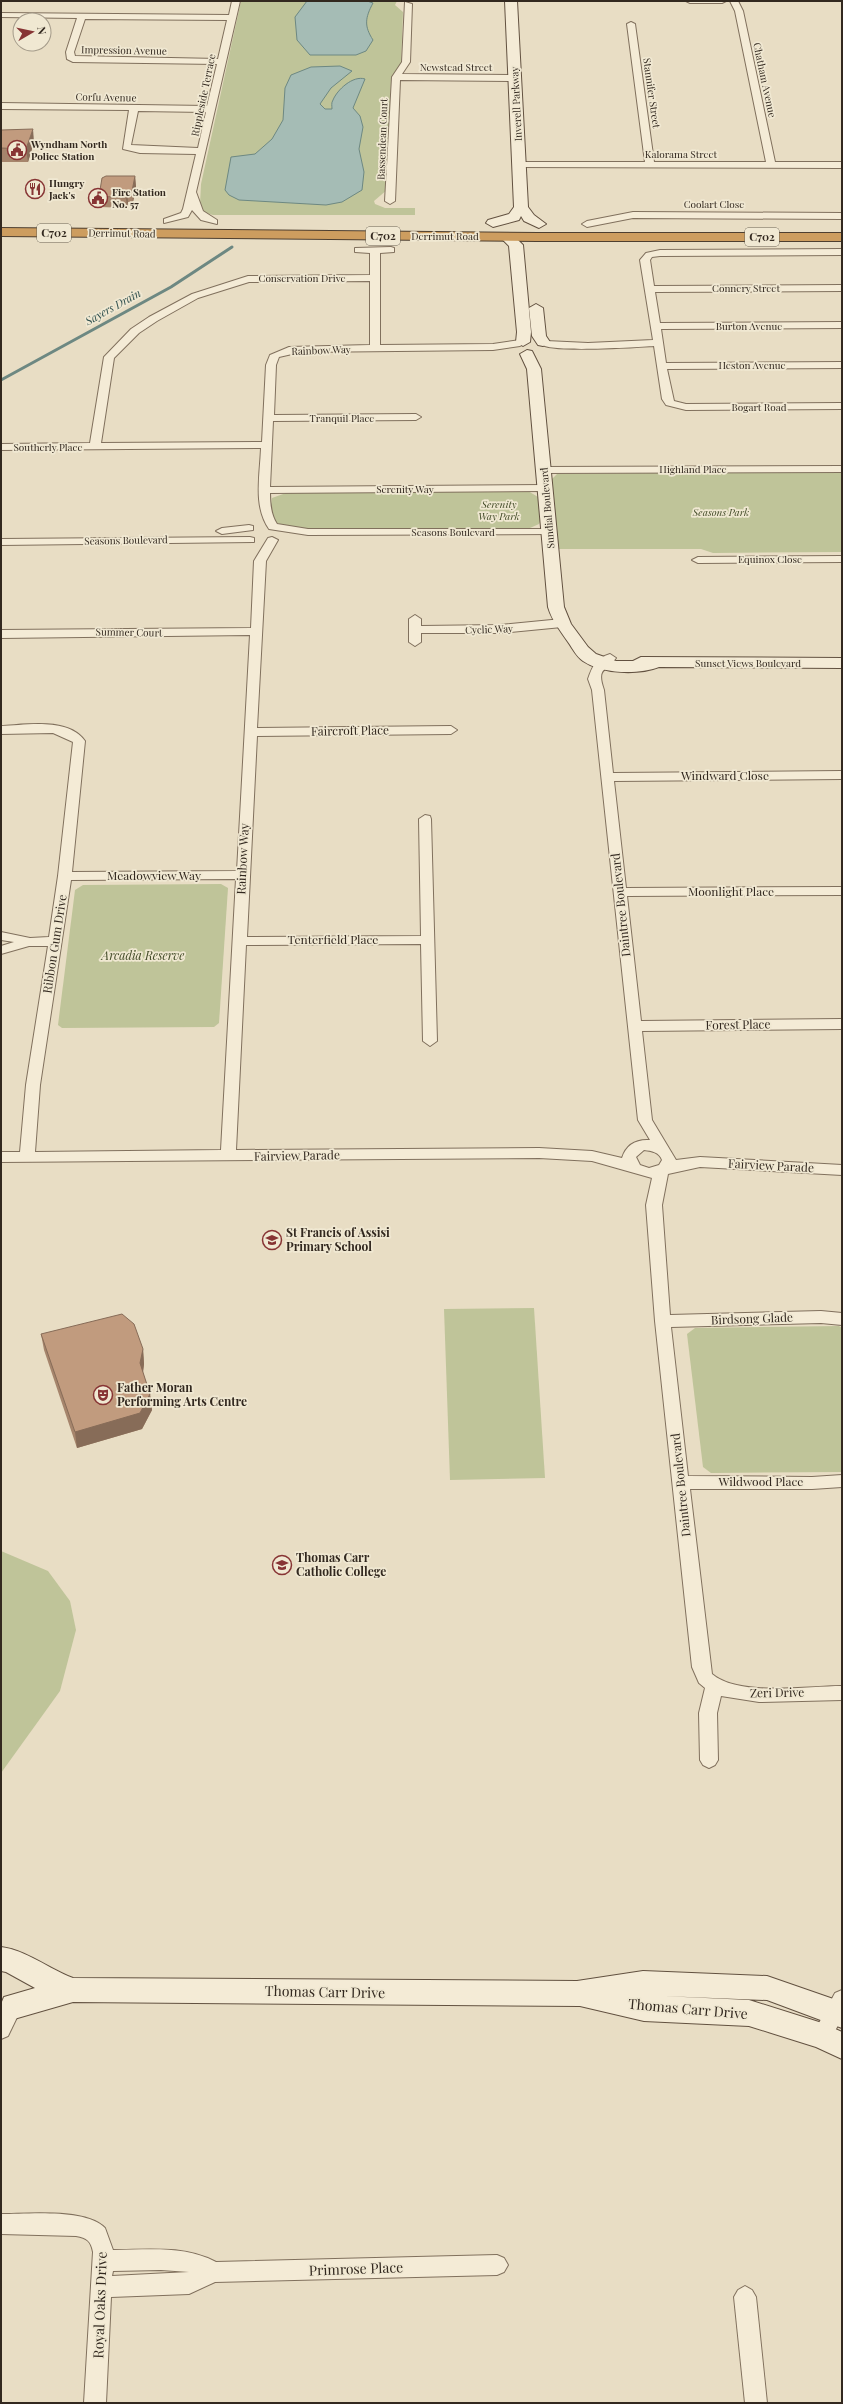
<svg xmlns="http://www.w3.org/2000/svg" width="843" height="2404" font-family="'Playfair Display',serif">
<rect width="100%" height="100%" fill="#e8ddc4"/>
<g fill="#bfc499">
<polygon points="241,1 397,1 395,5 403,12 401,65 391,79 388,189 374,201 375,204 385,208 415,208 415,215 213,215 202,212 200,204 201,184"/>
<polygon points="842,471 842,552 713,553 701,549 558,549 552,479 557,474"/>
<polygon points="528,491 538,497 541,520 539,524 530,528 304,529 276,523 270,511 272,498 286,493"/>
<polygon points="221,884 228,888 219,1023 214,1027 62,1028 58,1025 75,890 83,885"/>
<polygon points="534,1308 545,1478 450,1480 444,1309"/>
<polygon points="839,1326 842,1328 842,1472 711,1473 703,1467 687,1334 695,1328"/>
<polygon points="1,1551 48,1571 70,1601 76,1630 60,1691 1,1773"/>
</g>
<g fill="#a5bcb5" stroke="#6d8882">
<path d="M307 1H367L373 3C365 18 364 26 373 40L366 51 356 55H310L297 40 295 17Z"/>
<path d="M340 66 352 71 331 88 320 104 325 109H332C332 106 331 103 333 100 337 90 353 75 365 79L353 108 360 116 363 127 359 149 364 172 362 190 342 202 326 205 239 200 229 195 225 190 231 157 255 154 272 139 283 120 285 88 291 75 311 67Z"/>
</g>
<g fill="none" stroke-linecap="round" stroke-linejoin="round">
<polyline stroke="#6d8882" stroke-width="3" points="1,380 171,287 232,247"/>
<defs>
<g id="street">
<path d="M232 1H240L196 192 203 211 217 220V224L201 220 192 210 188 217 164 223V219L181 213 183 209 196 154 140 153 123 149 129 110 1 109V103L207 106 217 64 73 62 67 59 66 52 77 18 1 17V13L229 15ZM85 19 227 20 218 59 75 56 74 52ZM138 111 206 112 198 148 131 145Z"/>
<polygon points="686,1 726,1 722,3 690,3"/>
<polygon points="730,1 738,1 743,11 775,162 842,162 842,168 516,167 514,165 519,162 645,162 627,24 631,22 635,24 654,162 766,162 735,11"/>
<polygon points="405,2 412,4 410,62 402,74 515,75 519,78 515,81 400,80 395,201 390,204 385,201 392,77 402,62"/>
<polygon points="633,212 842,213 842,219 633,218 587,227 582,224 587,221"/>
<path d="M391 247 394 248V252L380 253V345L493 344 520 340 525 343 520 346 493 350 301 352 279 357 276 365 274 415 416 414 421 417 416 420 273 421 270 487 545 485 550 488 545 491 270 493C270 504 271 515 277 524L308 529H549L553 530V534L308 535 269 529C253 506 260 476 261 448L1 450V444L90 443 104 357 131 329 149 317 192 294 248 276 370 275V253L355 252V248ZM370 281V345L289 347 270 355 266 365 262 442 101 443 114 358 139 333 157 321 198 298 249 282Z"/>
<path d="M842 249V255L660 256 652 257 650 260 654 286 842 285V291L655 292 660 323 842 322V328L661 329 666 363 842 362V368L667 369 674 401 686 404 842 403V409L686 410 666 405 662 399 654 346C637 347 549 353 541 344L546 341 588 343 653 340 640 260 646 253 660 250Z"/>
<polygon points="842,466 842,472 543,473 538,470 543,467"/>
<polygon points="249,525 253,526 253,530 222,534 216,531 222,528"/>
<polygon points="250,537 254,538 254,542 1,545 1,539"/>
<path d="M272 537 278 540 266 561 257 728 451 726 457 730 451 734 257 736 247 937 421 936 419 819 425 815 430 816 431 819 437 1041 430 1046 423 1041 421 944 246 945 236 1150 539 1148 592 1151 622 1158C626 1145 636 1139 650 1140L638 1120 592 690 588 679C592 667 596 658 610 654L616 658C606 672 596 667 604 690L613 773 842 771V779L614 781 626 888 842 887V895L627 896 641 1021 842 1019V1029L642 1031 652 1120 676 1160 700 1157 842 1165V1175L700 1167 668 1174 662 1205 670 1315 821 1311 842 1313V1325L821 1323 671 1327 688 1476 812 1477 842 1475V1487L812 1489H690L712 1674C739 1697 807 1686 842 1686V1700L759 1702 721 1696 717 1713 718 1760 715 1765 709 1768 703 1765 700 1760 699 1713 705 1688 699 1683 692 1667 655 1321 646 1205 652 1178 592 1161 539 1158 1 1162V1152H20L26 1085 48 946H29L1 954V946L14 942 1 940V932L30 938 49 937 58 876 73 742 53 733 1 734V726C26 725 68 717 85 741L72 872 237 871 250 635 1 638V630L251 628 254 561 268 538ZM236 879 221 1150 35 1152 40 1085 71 880ZM644 1150C652 1151 659 1152 662 1160L659 1165 649 1168 640 1165 636 1157Z"/>
<polygon points="842,556 842,562 698,563 692,560 698,557"/>
<polygon points="415,615 421,619 421,626 500,625 562,619 568,623 562,627 500,633 421,633 421,642 415,646 409,642 409,619"/>
<polygon points="842,1990 842,2018 829,2042 822,2045 815,2042 812,2036 835,1993"/>
<polygon points="12,1998 19,2001 22,2007 8,2036 1,2039 1,2009 5,2001"/>
<path d="M1 2214C27 2214 86 2208 105 2228L113 2250C148 2250 184 2245 216 2262L497 2255 504 2258 508 2265 504 2272 497 2275 215 2282 189 2294 111 2297 106 2403H84L93 2252C91 2241 87 2238 76 2236L1 2234ZM161 2270 189 2272 112 2276 113 2271Z"/>
<polygon points="745,2286 752,2290 756,2297 767,2403 745,2403 734,2297 738,2290"/>
</g>
<g id="secondary">
<polygon points="505,1 517,1 528,207 534,215 546,224 539,228 524,221 521,216 519,220 493,227 486,223 488,220 509,214 514,207"/>
<polygon points="507,233 512,234 523,245 531,332 530,342 523,346 516,342 517,332 509,246 500,237"/>
<polygon points="536,304 543,308 546,336 550,342 543,346 538,345 532,336 529,308"/>
<path d="M527 350 532 351 541 369 564 607 571 624 588 647 596 654 616 661H633L641 657 842 658V668L659 667C638 675 602 674 583 661 576 656 573 649 568 642 560 630 552 621 548 607L527 369 520 354Z"/>
<path d="M1 1947C26 1950 49 1969 73 1978L577 1981 643 1971 767 1976 842 2002V2028L767 2000 662 1996 749 2000 822 2023 842 2032V2059L816 2047 749 2026 644 2021 580 2006 73 2002 14 2019 4 2015 1 2004 4 1997 35 1988 6 1972 1 1971Z"/>
</g>
<polygon id="highway" points="1,228 538,233 842,233 842,241 538,241 1,236"/>
</defs>
<use href="#street" stroke="#80705d" stroke-width="2"/>
<use href="#secondary" stroke="#625140" stroke-width="2"/>
<use href="#highway" stroke="#4e3f30" stroke-width="2"/>
<use href="#street" fill="#f4ebd6" fill-rule="evenodd"/>
<use href="#secondary" fill="#f4ebd6" fill-rule="evenodd"/>
<use href="#highway" fill="#cd9d5f" fill-rule="evenodd"/>
</g>
<g fill="#a6856c">
<polygon points="1,130 34,142 28,162 2,162 1,158"/>
<polygon points="135,176 136,187 133,202 128,202 127,208 100,207 99,196"/>
<polygon points="41,1334 143,1349 144,1364 143,1373 150,1394 152,1410 142,1429 77,1448 44,1350"/>
</g>
<g fill="#876c58">
<polygon points="33,129 34,142 28,162 26,149"/>
<polygon points="135,176 136,187 133,202 132,191"/>
<polygon points="127,191 128,202 127,208 126,198"/>
<polygon points="143,1349 144,1364 142,1379 140,1363"/>
<polygon points="150,1394 152,1410 142,1429 77,1448 75,1432"/>
</g>
<g fill="#c19b7e" stroke="#876c58">
<polygon points="33,129 26,149 1,148 1,130"/>
<polygon points="106,176 135,176 132,191 127,191 126,198 99,196 102,178"/>
<polygon points="122,1314 134,1324 143,1349 140,1363 150,1394 140,1413 75,1432 41,1334"/>
</g>
<defs>
<symbol id="civic-ring" viewBox="-11 -11 22 22"><circle r="9.5" fill="#f0e8d2" stroke="#873434" stroke-width="1.5"/><path d="M-.6-6.5H3V-4.5H.6V-3L4-1V1h2V6H-6V1h2V-1L-.6-3ZM-1.2 2.5V6h2.4V2.5Z" fill="#873434"/></symbol>
<symbol id="restaurant-ring" viewBox="-11 -11 22 22"><circle r="9.5" fill="#f0e8d2" stroke="#873434" stroke-width="1.5"/><path d="M-5-6h1v4h1v-4h1v4h1v-4h1v5L-1.5 .5V6h-2V.5L-5-1ZM5-6V6H3V1.5H1.5Q1.5-4 5-6Z" fill="#873434"/></symbol>
<symbol id="school-ring" viewBox="-11 -11 22 22"><circle r="9.5" fill="#f0e8d2" stroke="#873434" stroke-width="1.5"/><path d="M0-5L7-2L0 1L-7-2ZM-4 1L0 2.5L4 1V4Q0 6-4 4Z" fill="#873434"/></symbol>
<symbol id="theatre-ring" viewBox="-11 -11 22 22"><circle r="9.5" fill="#f0e8d2" stroke="#873434" stroke-width="1.5"/><path d="M-5-5.5Q0-4 5-5.5V0Q5 5 0 6Q-5 5-5 0ZM-3.3-2.5H-1v1.5H-3.3ZM1-2.5H3.3v1.5H1ZM-2.8 1Q0 5.5 2.8 1Z" fill="#873434"/></symbol>
</defs>
<g fill-rule="evenodd">
<use href="#civic-ring" x="6" y="139" width="22" height="22"/>
<use href="#restaurant-ring" x="24" y="178" width="22" height="22"/>
<use href="#civic-ring" x="87" y="187" width="22" height="22"/>
<use href="#school-ring" x="261" y="1229" width="22" height="22"/>
<use href="#theatre-ring" x="92" y="1384" width="22" height="22"/>
<use href="#school-ring" x="271" y="1554" width="22" height="22"/>
</g>
<g text-anchor="middle" stroke-width="3.5" stroke-linejoin="round" paint-order="stroke">
<g font-size="10" fill="#32281f" stroke="#f0e8d2">
<text transform="translate(124 50) rotate(1)" y="4">Impression Avenue</text>
<text x="456" y="71">Newstead Street</text>
<text transform="translate(765 80) rotate(78)" y="4">Chatham Avenue</text>
<text transform="translate(652 93) rotate(82)" y="4">Stannifer Street</text>
<text transform="translate(203 95) rotate(-78)" y="4">Rippleside Terrace</text>
<text transform="translate(106 97) rotate(1)" y="4">Corfu Avenue</text>
<text transform="translate(516 104) rotate(-93)" y="4">Inverell Parkway</text>
<text transform="translate(382 139) rotate(-88)" y="4">Bassendean Court</text>
<text x="681" y="158">Kalorama Street</text>
<text x="714" y="208">Coolart Close</text>
<text transform="translate(122 233) rotate(1)" y="4">Derrimut Road</text>
<text x="445" y="240">Derrimut Road</text>
<text x="302" y="282">Conservation Drive</text>
<text x="746" y="292">Connery Street</text>
<text x="749" y="330">Burton Avenue</text>
<text transform="translate(321 350) rotate(-2)" y="4">Rainbow Way</text>
<text x="752" y="369">Heston Avenue</text>
<text x="759" y="411">Bogart Road</text>
<text x="342" y="422">Tranquil Place</text>
<text x="48" y="451">Southerly Place</text>
<text x="693" y="473">Highland Place</text>
<text x="405" y="493">Serenity Way</text>
<text transform="translate(547 508) rotate(-95)" y="4">Sundial Boulevard</text>
<text x="453" y="536">Seasons Boulevard</text>
<text transform="translate(126 540) rotate(-1)" y="4">Seasons Boulevard</text>
<text x="770" y="563">Equinox Close</text>
<text transform="translate(489 629) rotate(-2)" y="4">Cyclic Way</text>
<text transform="translate(129 632) rotate(1)" y="4">Summer Court</text>
<text x="748" y="667">Sunset Views Boulevard</text>
</g>
<g font-size="10" font-weight="bold" fill="#32281f" stroke="#f0e8d2" text-anchor="start">
<text x="31" y="148">Wyndham North<tspan x="31" dy="12">Police Station</tspan></text>
<text x="49" y="187">Hungry<tspan x="49" dy="12">Jack's</tspan></text>
<text x="112" y="196">Fire Station<tspan x="112" dy="12">No. 57</tspan></text>
</g>
<g font-size="10" font-style="italic" fill="#434c28" stroke="#f0e8d2">
<text x="499" y="508">Serenity<tspan x="499" dy="12">Way Park</tspan></text>
<text x="721" y="516">Seasons Park</text>
</g>
<g fill="#f0e8d2" stroke="#6b6255" stroke-width="1">
<rect x="37" y="224" width="34" height="18" rx="3"/>
<rect x="366" y="227" width="34" height="18" rx="3"/>
<rect x="745" y="228" width="34" height="18" rx="3"/>
</g>
<g font-size="11" font-weight="bold" fill="#32281f">
<text x="54" y="237">C702</text>
<text x="383" y="240">C702</text>
<text x="762" y="241">C702</text>
</g>
<g font-size="11" font-style="italic" fill="#30504e" stroke="#f0e8d2">
<text transform="translate(113 307) rotate(-29)" y="4">Sayers Drain</text>
</g>
<g font-size="12" fill="#32281f" stroke="#f0e8d2">
<text transform="translate(350 731) rotate(-1)" y="4">Faircroft Place</text>
<text x="725" y="780">Windward Close</text>
<text transform="translate(243 859) rotate(-87)" y="4">Rainbow Way</text>
<text x="154" y="880">Meadowview Way</text>
<text x="731" y="896">Moonlight Place</text>
<text transform="translate(621 905) rotate(-96)" y="4">Daintree Boulevard</text>
<text x="333" y="944">Tenterfield Place</text>
<text transform="translate(55 944) rotate(-81)" y="4">Ribbon Gum Drive</text>
<text transform="translate(738 1025) rotate(-1)" y="4">Forest Place</text>
<text transform="translate(297 1156) rotate(-1)" y="4">Fairview Parade</text>
<text transform="translate(771 1166) rotate(3)" y="4">Fairview Parade</text>
<text transform="translate(752 1319) rotate(-2)" y="4">Birdsong Glade</text>
<text x="761" y="1486">Wildwood Place</text>
<text transform="translate(681 1485) rotate(-96)" y="4">Daintree Boulevard</text>
<text transform="translate(777 1693) rotate(-1)" y="4">Zeri Drive</text>
</g>
<g font-size="12" font-style="italic" fill="#434c28" stroke="#f0e8d2">
<text x="143" y="960">Arcadia Reserve</text>
</g>
<g font-size="12" font-weight="bold" fill="#32281f" stroke="#f0e8d2" text-anchor="start">
<text x="286" y="1237">St Francis of Assisi<tspan x="286" dy="14">Primary School</tspan></text>
<text x="117" y="1392">Father Moran<tspan x="117" dy="14">Performing Arts Centre</tspan></text>
<text x="296" y="1562">Thomas Carr<tspan x="296" dy="14">Catholic College</tspan></text>
</g>
<g font-size="14" fill="#32281f" stroke="#f0e8d2">
<text transform="translate(325 1992) rotate(1)" y="5">Thomas Carr Drive</text>
<text transform="translate(688 2009) rotate(5)" y="5">Thomas Carr Drive</text>
<text transform="translate(356 2269) rotate(-2)" y="5">Primrose Place</text>
<text transform="translate(100 2305) rotate(-88)" y="5">Royal Oaks Drive</text>
</g>
</g>
<rect width="843" height="2404" fill="none" stroke="#32281f" stroke-width="4"/>
<g transform="translate(32 32) rotate(81)"><circle r="19" fill="#f0e8d2" stroke="#a49b8a"/>
<path d="M0-3L7 15L0 10L-7 15Z" fill="#873434"/>
<text y="-6" font-size="11" font-weight="bold" text-anchor="middle" fill="#32281f">N</text>
</g>
</svg>
